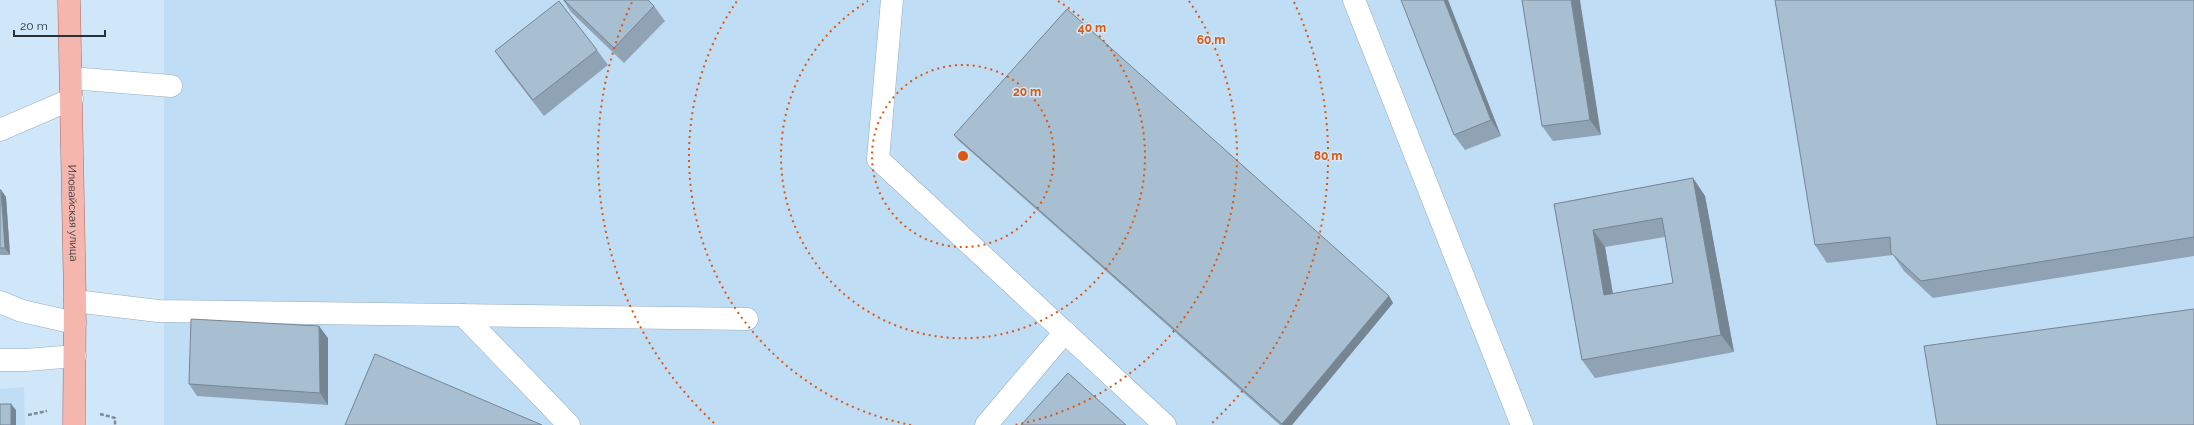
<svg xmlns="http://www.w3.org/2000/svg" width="2194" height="425" font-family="Raleway,sans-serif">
<rect width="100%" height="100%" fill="#d0e7fa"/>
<g fill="#c0ddf6">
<rect x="164" y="0" width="2030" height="425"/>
<polygon points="24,387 25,425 0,425 0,389"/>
</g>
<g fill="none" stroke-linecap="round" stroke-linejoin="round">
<defs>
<g id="minor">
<polyline points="892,0 878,159 1165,425"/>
<polyline points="1354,0 1522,425"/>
<polyline points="71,78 171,86"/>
<polyline points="0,130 72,99"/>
<polyline points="75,301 158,311 747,319"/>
<polyline points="0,302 22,311 75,323"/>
<polyline points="463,315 569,425"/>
<polyline points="0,360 26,360 75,356"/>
<polyline points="986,425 1065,332"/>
</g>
<g id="major">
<path id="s1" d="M69 0 75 301 74 425"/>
</g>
</defs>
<use href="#minor" stroke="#96acbe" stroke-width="23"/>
<use href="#major" stroke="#a86961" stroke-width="23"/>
<g stroke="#7c8b98" stroke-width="2.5" stroke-dasharray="4 2" stroke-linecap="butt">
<polyline points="100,414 115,418 115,425"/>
<polyline points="28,415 47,411"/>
</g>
<use href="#minor" stroke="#fff" stroke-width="22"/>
<use href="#major" stroke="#f4b6ad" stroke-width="22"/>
</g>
<g fill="#90a3b4" fill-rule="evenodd">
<polygon points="563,0 648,0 654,6 665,21 624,63 571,12"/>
<polygon points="1448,0 1501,136 1465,150 1454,135"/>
<polygon points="1522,0 1601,135 1553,141 1542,126"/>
<polygon points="2194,0 2194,256 1933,298 1904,271 1893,255 1827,263 1815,245"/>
<polygon points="597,50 608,65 544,116 506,67 495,51"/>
<polygon points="954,135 1389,296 1393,303 1292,425 1280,425 959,141"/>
<path d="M1693 178 1705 196 1734 352 1595 378 1582 360 1554 204ZM1665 237 1673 283 1613 294 1605 247Z"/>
<polygon points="0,190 1,190 6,197 10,255 0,255"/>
<polygon points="328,338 328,405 197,396 189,384"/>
</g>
<g fill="#768592">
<polygon points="1444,0 1448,0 1501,136 1491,120"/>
<polygon points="1571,0 1580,0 1601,135 1590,120"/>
<polygon points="1693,178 1705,196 1734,352 1721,335"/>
<polygon points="1,190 6,197 10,255 5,248"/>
<polygon points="1593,230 1605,247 1616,313 1604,295"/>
<polygon points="1389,296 1393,303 1292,425 1283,425 1282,424"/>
<polygon points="319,326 328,338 328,405 320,393"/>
<polygon points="11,404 16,410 16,425 11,425"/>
</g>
<g fill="#a8bed1" stroke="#768592" fill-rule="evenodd">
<polygon points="564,0 648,0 654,6 614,48"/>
<polygon points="1401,0 1444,0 1491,120 1454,135"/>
<polygon points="1522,0 1571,0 1590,120 1542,126"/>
<polygon points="1775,0 2194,0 2194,237 1921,281 1891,253 1890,237 1815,245"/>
<polygon points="559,1 597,50 533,100 495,51"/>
<polygon points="1067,9 1389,296 1282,424 954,135"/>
<path d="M1693 178 1721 335 1582 360 1554 204ZM1662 218 1673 283 1604 295 1593 230Z"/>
<polygon points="0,190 1,190 5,248 0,248"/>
<polygon points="2194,309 2194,425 1937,425 1924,346"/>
<polygon points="191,319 319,326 320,393 189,384"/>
<polygon points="375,354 542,425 345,425"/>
<polygon points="1068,373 1126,425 1021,425"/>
<rect x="0" y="404" width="11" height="21"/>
</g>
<g fill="none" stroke="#de570e" stroke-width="2" stroke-dasharray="2 4">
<circle cx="963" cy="156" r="91"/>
<path d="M1058 1A182 182 0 1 1 868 1"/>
<path d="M911 425A274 274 0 0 1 737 1M1189 1A274 274 0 0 1 1015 425"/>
<path d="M714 423A365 365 0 0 1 632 2M1294 2A365 365 0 0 1 1212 423"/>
</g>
<g text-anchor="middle" stroke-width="3" stroke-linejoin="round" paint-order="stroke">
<g font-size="11" fill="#293239" stroke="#d0e7fa">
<text dy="4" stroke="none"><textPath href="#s1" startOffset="213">Иловайская улица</textPath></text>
</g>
</g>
<circle cx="963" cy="156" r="6" fill="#de570e" stroke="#d0e7fa" stroke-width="2"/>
<g font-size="12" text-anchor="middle" font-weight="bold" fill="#de570e" stroke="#d0e7fa" stroke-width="3" stroke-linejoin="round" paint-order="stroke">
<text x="1092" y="32">40 m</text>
<text x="1211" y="44">60 m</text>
<text x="1027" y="96">20 m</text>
<text x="1328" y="160">80 m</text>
</g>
<path d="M14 30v6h91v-6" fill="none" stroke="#293239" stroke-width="2"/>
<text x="20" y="30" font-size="12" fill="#293239" stroke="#d0e7fa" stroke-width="3" paint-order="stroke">20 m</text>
</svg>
